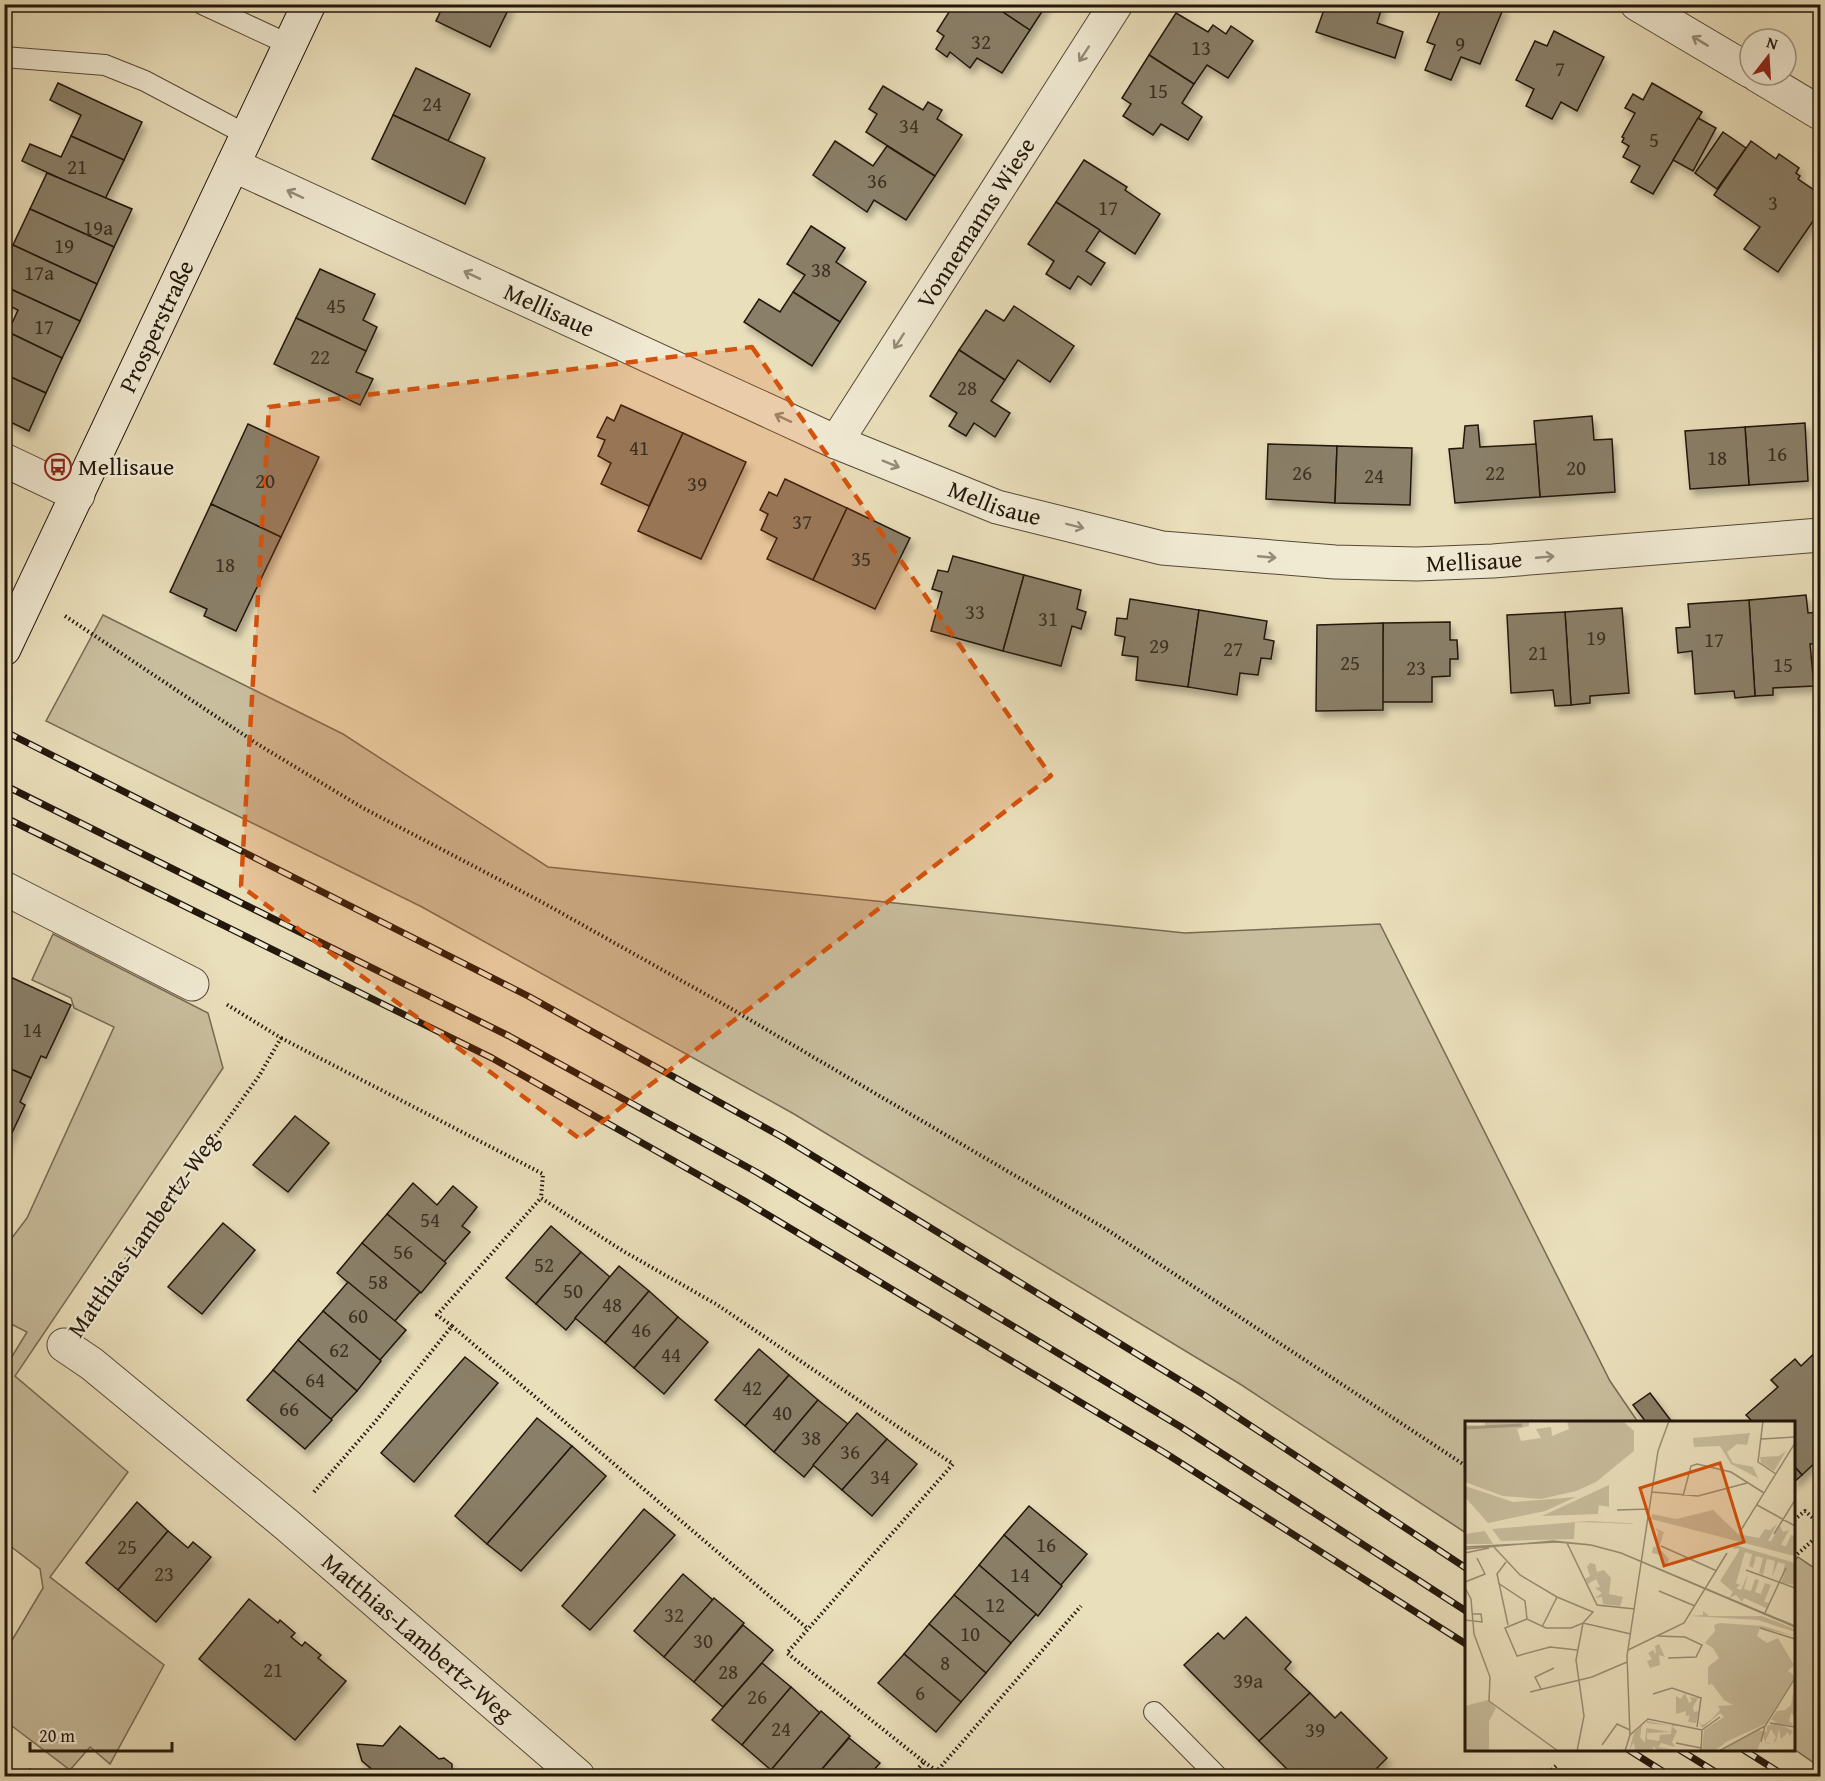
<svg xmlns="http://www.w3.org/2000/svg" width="1825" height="1781" font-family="'Gentium Book Plus',serif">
<defs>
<filter id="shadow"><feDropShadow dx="3.5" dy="6" stdDeviation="3" flood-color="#0004"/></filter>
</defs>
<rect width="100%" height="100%" fill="#eadfbb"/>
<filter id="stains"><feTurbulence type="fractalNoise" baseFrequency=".00333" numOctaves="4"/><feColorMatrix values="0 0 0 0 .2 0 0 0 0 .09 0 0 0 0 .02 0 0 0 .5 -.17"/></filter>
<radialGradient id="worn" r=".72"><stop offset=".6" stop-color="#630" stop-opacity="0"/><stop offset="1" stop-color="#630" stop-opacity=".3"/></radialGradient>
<g fill="#c8bd9d" stroke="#766a54" stroke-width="1.5">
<polygon points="103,615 343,734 548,867 1185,933 1380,924 1610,1381 1638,1422 1466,1422 1466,1533 1240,1384 794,1114 422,907 46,721"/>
<polygon points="53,934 208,1013 223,1068 15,1376 128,1472 50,1577 164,1665 110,1764 90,1747 70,1770 4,1720 5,1652 43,1588 40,1569 5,1542 5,1368 27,1332 5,1321 5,1247 27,1218 114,1027 74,1008 71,998 32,980"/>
<polygon points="1798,1557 1820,1572 1820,1767 1794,1749 1794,1561"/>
</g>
<g fill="#8a7f67" stroke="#23170b" stroke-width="1.5" filter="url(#shadow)">
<polygon points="444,4 511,4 490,47 436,21"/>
<polygon points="954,4 991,4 1030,30 1002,73 977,58 970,68 950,52 947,57 936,49 944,36 937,31"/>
<polygon points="991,4 1047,4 1030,30"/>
<polygon points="1318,4 1383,4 1377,23 1403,32 1395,58 1316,32 1325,7"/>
<polygon points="1443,4 1504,7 1480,64 1461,57 1451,80 1425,70 1435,45 1427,42"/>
<polygon points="1176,13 1208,32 1213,25 1226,34 1231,26 1253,41 1228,78 1207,65 1194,84 1149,55"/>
<polygon points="1820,30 1820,43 1814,38"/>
<polygon points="1554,31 1604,57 1577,111 1561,102 1552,119 1526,106 1534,89 1516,80 1535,41 1547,46"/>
<polygon points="1149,55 1194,84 1182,103 1202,117 1188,140 1161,124 1153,135 1123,116 1131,104 1122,98"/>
<polygon points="416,68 470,94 448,141 393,115"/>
<polygon points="58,83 142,122 124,160 71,136 81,115 50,100"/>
<polygon points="1652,83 1702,112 1653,194 1631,182 1640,166 1623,157 1629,146 1622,142 1624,138 1622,137 1635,113 1625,108 1633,94 1643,100"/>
<polygon points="883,86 923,110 928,102 942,110 937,119 962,135 935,176 866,132 877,114 869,109"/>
<polygon points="393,115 485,158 465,204 372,159"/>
<polygon points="1698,118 1716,128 1693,171 1673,160"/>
<polygon points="1723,132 1746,148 1717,189 1695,173"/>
<polygon points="71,136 124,160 105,199 22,161 30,144 61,157"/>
<polygon points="835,141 873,166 887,146 935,176 906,220 874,200 867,212 813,175"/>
<polygon points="1751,141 1776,159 1779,154 1799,168 1796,173 1800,176 1798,179 1820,194 1820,211 1778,272 1744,249 1760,227 1714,195"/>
<polygon points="1084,160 1127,187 1125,190 1160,214 1135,254 1056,202"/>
<polygon points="47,173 132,209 114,247 30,209"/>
<polygon points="1056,202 1100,230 1086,251 1105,263 1091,285 1078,276 1070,289 1046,274 1054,261 1028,244"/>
<polygon points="30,209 114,247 97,284 13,245"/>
<polygon points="811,226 845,248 836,262 866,282 840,322 793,292 805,275 787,264"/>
<polygon points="13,245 97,284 80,321 4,286 4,263"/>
<polygon points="320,269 375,294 363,320 377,327 366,351 296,318"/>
<polygon points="4,286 80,321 62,358 8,332 18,310 4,303"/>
<polygon points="793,292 840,322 812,366 744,322 759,299 780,312"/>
<polygon points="1014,306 1074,346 1050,382 1018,360 1005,380 959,350 986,310 1004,321"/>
<polygon points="296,318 366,351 356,372 373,379 360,405 274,364"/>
<polygon points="4,330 62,358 46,393 4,374"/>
<polygon points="959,350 1005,380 991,401 1010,413 995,437 974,423 966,436 949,426 957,413 930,396"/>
<polygon points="4,374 46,393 29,431 4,419"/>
<polygon points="621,405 683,433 649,506 601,484 611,463 598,456 605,440 597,437 607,417 614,421"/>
<polygon points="1592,416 1594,440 1612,439 1615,492 1540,497 1534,421"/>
<polygon points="1805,423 1808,481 1749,485 1745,427"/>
<polygon points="248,424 319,457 281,537 211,504"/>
<polygon points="1478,425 1480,447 1536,444 1540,497 1455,503 1449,449 1463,448 1465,426"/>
<polygon points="1745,427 1749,485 1690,489 1685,431"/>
<polygon points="683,433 746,462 701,559 638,531"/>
<polygon points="1268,444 1337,446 1335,503 1266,499"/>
<polygon points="1337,446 1412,448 1410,505 1335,503"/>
<polygon points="785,479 847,508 813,580 767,559 777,538 761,530 768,514 760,510 769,492 777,496"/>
<polygon points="211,504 281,537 236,631 204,616 207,609 170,592"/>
<polygon points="847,508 910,538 875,609 813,580"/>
<polygon points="953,556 1024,575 1003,651 931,631 942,592 932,589 938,570 948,572"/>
<polygon points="1024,575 1081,590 1077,609 1086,612 1081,629 1072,626 1061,666 1003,651"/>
<polygon points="1806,595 1808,613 1820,612 1820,643 1810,644 1814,686 1773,688 1773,695 1755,696 1749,600"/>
<polygon points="1130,599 1199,610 1188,687 1136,680 1138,657 1122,655 1125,637 1115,635 1117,618 1127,619"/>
<polygon points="1749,600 1755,696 1735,698 1734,691 1695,694 1692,651 1678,653 1676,628 1690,627 1688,604"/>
<polygon points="1622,608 1629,693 1590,696 1590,703 1571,705 1565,612"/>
<polygon points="1199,610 1267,621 1264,639 1274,641 1271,659 1261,658 1258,675 1240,673 1237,695 1188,687"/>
<polygon points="1565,612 1571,705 1555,706 1553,690 1511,693 1507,615"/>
<polygon points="1450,622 1450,640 1457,640 1458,659 1450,659 1450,676 1432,677 1432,702 1382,702 1383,623"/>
<polygon points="1383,623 1383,710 1316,711 1317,625"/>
<polygon points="4,974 71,1005 46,1058 41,1056 31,1078 4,1066"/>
<polygon points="4,1066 31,1078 20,1102 25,1105 4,1150"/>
<polygon points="295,1116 329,1143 288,1192 253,1165"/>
<polygon points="413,1183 437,1205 453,1186 477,1207 462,1226 470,1232 444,1262 387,1214"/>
<polygon points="387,1214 446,1263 421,1293 362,1243"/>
<polygon points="223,1223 255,1250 202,1314 168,1287"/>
<polygon points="551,1226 581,1252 536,1304 506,1278"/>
<polygon points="362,1243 420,1292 394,1322 337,1273"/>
<polygon points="581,1252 610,1277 566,1330 536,1304"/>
<polygon points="619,1266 649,1291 605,1343 575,1318"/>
<polygon points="348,1282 406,1330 380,1360 323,1311"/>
<polygon points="649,1291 678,1317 634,1368 605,1343"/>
<polygon points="323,1311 381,1361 357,1391 298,1340"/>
<polygon points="678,1317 708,1342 664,1394 634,1368"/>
<polygon points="298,1340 357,1391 331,1419 273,1370"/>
<polygon points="1820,1348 1820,1458 1802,1475 1794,1466 1794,1422 1753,1422 1746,1415 1778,1387 1771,1380 1795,1359 1801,1366"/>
<polygon points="759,1349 789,1375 745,1426 715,1400"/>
<polygon points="465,1357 498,1383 414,1482 381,1453"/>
<polygon points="273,1370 332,1420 305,1449 247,1400"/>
<polygon points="789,1375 818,1400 774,1452 745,1426"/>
<polygon points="1650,1393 1672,1422 1646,1422 1633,1405"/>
<polygon points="818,1400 848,1424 804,1477 774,1452"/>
<polygon points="857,1413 887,1439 842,1490 813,1465"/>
<polygon points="537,1418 572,1446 487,1544 455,1516"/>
<polygon points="887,1439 917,1464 872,1516 842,1490"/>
<polygon points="572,1446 606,1476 521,1571 487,1544"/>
<polygon points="1794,1466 1802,1475 1794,1482"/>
<polygon points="137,1502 168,1531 118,1590 86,1563"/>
<polygon points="1029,1506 1087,1554 1061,1585 1004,1535"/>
<polygon points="644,1509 675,1535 590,1630 562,1606"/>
<polygon points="168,1531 188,1548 193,1542 211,1557 156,1622 118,1590"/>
<polygon points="1004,1535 1062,1586 1038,1616 979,1565"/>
<polygon points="979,1565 1036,1614 1011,1643 954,1595"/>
<polygon points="683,1574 713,1600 664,1657 634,1631"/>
<polygon points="954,1595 1011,1643 986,1673 929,1624"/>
<polygon points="714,1598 744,1623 694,1682 664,1657"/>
<polygon points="249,1599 278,1623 280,1620 295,1633 291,1637 302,1646 305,1642 321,1655 318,1658 346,1681 295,1740 199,1659"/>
<polygon points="1246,1617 1291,1662 1285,1669 1310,1693 1259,1741 1184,1665 1218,1633 1224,1639"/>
<polygon points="929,1624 986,1673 961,1702 904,1654"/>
<polygon points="743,1625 773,1650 723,1707 694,1682"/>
<polygon points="904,1654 961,1702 936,1732 878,1683"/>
<polygon points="762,1663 791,1687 742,1745 712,1720"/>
<polygon points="791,1687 820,1713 771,1770 742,1745"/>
<polygon points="1310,1693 1335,1718 1341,1712 1387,1758 1369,1776 1294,1776 1259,1741"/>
<polygon points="821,1711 850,1736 816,1776 778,1776 771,1770"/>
<polygon points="400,1726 439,1759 444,1758 452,1764 452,1770 457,1774 455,1776 380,1776 362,1761 357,1744 383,1746"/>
<polygon points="849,1738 880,1763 868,1776 816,1776"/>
<polygon points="30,1769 39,1776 24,1776"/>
</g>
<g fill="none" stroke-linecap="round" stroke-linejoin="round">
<defs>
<g id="service">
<polyline points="202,4 290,45"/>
<polyline points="4,57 105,65 145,81 247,135"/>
<polyline points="1154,1712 1217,1776"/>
</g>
<g id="minor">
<polyline points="1637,4 1750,71"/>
<polyline points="1757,75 1820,113"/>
<path id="s1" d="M233 165 836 442 997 507 1162 548 1335 562 1417 564 1493 561 1820 535"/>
<path id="s2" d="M836 442 1116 4"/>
<polyline points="4,460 78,495"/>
<polyline points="4,888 192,984"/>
<path id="s3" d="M64 1345 92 1364 287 1525 578 1776"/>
</g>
<g id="secondary">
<path id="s4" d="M4 649 309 4"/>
</g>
</defs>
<use href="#service" stroke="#554937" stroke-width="22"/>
<use href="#minor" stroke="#554937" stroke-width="35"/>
<use href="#secondary" stroke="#23170b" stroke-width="35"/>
<g stroke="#23170b" stroke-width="4" stroke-dasharray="1.5 3" stroke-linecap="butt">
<polyline points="65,616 259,745 363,808 540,901 723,1004 1106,1229 1466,1466"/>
<polyline points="281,1038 543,1174 541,1198"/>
<polyline points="89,1311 259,1076 281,1038 226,1004"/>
<polyline points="452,1326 808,1629"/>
<polyline points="314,1492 375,1422 452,1326 437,1315 541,1198 623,1251 716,1304 953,1464 787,1653 924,1762 911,1776"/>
<polyline points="1794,1520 1805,1511 1820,1524"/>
<polyline points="1794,1557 1820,1534"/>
<polyline points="924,1762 937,1771 1081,1606"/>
<polyline points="1545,1776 1556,1766"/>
</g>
<use href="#service" stroke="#f1ead3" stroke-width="20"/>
<use href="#minor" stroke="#f1ead3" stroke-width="33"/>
<use href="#secondary" stroke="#f1ead3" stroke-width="33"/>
<defs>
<g id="rail">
<polyline points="4,731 528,996 782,1137 1204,1395 1466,1568"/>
<polyline points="4,785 509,1036 758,1173 1181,1427 1466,1611"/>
<polyline points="4,817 492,1058 743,1200 1165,1453 1466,1644"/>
<polyline points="1629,1750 1670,1776"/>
<polyline points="1680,1750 1722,1776"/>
<polyline points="1744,1750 1785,1776"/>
</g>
</defs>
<use href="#rail" stroke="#23170b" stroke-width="7"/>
<use href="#rail" stroke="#f1ead3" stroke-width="4.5" stroke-dasharray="14" stroke-linecap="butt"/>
</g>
<defs><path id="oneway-shaft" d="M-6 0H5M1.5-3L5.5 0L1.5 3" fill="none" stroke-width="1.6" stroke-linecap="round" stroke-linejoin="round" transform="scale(1.5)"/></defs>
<g stroke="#948b79">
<use href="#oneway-shaft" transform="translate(1700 41) rotate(-149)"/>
<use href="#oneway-shaft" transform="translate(1084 54) rotate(123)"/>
<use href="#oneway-shaft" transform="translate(295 194) rotate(-155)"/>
<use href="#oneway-shaft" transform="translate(472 275) rotate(-155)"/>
<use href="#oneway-shaft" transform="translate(899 341) rotate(123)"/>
<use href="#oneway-shaft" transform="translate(783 418) rotate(-155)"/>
<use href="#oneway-shaft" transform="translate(891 464) rotate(22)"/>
<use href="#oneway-shaft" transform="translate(1075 526) rotate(14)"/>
<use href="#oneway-shaft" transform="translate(1267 557) rotate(5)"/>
<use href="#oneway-shaft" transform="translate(1545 557) rotate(-5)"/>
</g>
<path fill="#d4520c" fill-opacity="0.2" stroke="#d4520c" stroke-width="4.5" stroke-dasharray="12 8" stroke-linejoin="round" d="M752 347 1051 776 580 1139 241 886 269 407Z"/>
<defs>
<symbol id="bus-ring" viewBox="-11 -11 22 22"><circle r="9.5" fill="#f1ead3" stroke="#8f2418" stroke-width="1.5"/><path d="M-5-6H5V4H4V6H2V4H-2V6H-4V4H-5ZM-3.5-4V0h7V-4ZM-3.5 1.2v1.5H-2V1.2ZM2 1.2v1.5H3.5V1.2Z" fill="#8f2418"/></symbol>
</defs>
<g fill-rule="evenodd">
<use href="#bus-ring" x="43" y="452" width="30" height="30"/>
</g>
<g text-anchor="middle" stroke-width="4.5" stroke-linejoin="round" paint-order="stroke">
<g font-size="21" fill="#3d3122">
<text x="981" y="49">32</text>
<text x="1460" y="51">9</text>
<text x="1201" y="55">13</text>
<text x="1560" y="76">7</text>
<text x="1158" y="98">15</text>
<text x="432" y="111">24</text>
<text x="909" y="133">34</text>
<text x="1654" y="147">5</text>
<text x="77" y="174">21</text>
<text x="877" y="188">36</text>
<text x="1773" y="210">3</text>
<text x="1108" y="215">17</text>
<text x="98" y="235">19a</text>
<text x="64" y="253">19</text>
<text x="821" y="277">38</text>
<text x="39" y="280">17a</text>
<text x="336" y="313">45</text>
<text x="44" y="334">17</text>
<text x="320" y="364">22</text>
<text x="967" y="395">28</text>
<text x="639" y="455">41</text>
<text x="1777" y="461">16</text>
<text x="1717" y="465">18</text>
<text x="1576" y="475">20</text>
<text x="1302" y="480">26</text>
<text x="1495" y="480">22</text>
<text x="1374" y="483">24</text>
<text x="265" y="488">20</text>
<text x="697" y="491">39</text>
<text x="802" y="529">37</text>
<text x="861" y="566">35</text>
<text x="225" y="572">18</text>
<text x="975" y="619">33</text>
<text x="1048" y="626">31</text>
<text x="1596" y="645">19</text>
<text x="1714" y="647">17</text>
<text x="1159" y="653">29</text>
<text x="1233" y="656">27</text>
<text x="1538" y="660">21</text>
<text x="1350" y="670">25</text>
<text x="1783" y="672">15</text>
<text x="1416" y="675">23</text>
<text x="32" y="1037">14</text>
<text x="430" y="1227">54</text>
<text x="403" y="1259">56</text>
<text x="544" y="1272">52</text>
<text x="378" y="1289">58</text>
<text x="573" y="1298">50</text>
<text x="612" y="1312">48</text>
<text x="358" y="1323">60</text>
<text x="641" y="1337">46</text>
<text x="339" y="1357">62</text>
<text x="671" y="1362">44</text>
<text x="315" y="1387">64</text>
<text x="752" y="1395">42</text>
<text x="289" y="1416">66</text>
<text x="782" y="1420">40</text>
<text x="811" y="1445">38</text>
<text x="850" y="1459">36</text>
<text x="880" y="1484">34</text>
<text x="1046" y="1552">16</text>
<text x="127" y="1554">25</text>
<text x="164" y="1581">23</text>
<text x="1020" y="1582">14</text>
<text x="995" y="1612">12</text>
<text x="674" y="1622">32</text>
<text x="970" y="1641">10</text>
<text x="703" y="1648">30</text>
<text x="945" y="1670">8</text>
<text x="273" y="1677">21</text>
<text x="728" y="1679">28</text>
<text x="1248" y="1688">39a</text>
<text x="920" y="1700">6</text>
<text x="757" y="1704">26</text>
<text x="781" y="1736">24</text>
<text x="1315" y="1737">39</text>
</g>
<g font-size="24" fill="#23170b" stroke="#f1ead3">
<text dy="8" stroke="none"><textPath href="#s2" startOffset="260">Vonnemanns Wiese</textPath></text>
<text dy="8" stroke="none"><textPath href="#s1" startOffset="348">Mellisaue</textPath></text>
<text dy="8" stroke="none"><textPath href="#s4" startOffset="357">Prosperstraße</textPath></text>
<text dy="8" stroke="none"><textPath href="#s1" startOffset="834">Mellisaue</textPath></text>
<text dy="8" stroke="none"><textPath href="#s1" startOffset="1320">Mellisaue</textPath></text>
<text transform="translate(143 1235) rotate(-55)" y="8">Matthias-Lambertz-Weg</text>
<text dy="8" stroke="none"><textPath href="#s3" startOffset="459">Matthias-Lambertz-Weg</textPath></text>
</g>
<g font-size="24" fill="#23170b" stroke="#f1ead3" text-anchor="start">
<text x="78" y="475">Mellisaue</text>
</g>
</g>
<g transform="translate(1465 1421)">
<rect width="330" height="330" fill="#eadfbb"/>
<path d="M20 0H64V5L52 8 56 20 76 17 71 8 86 6 87 15 104 8 102 0H158L169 10V30L131 61 111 70 76 78 38 75 0 61V4L20 5ZM285 12 282 24 272 23 262 31 268 42 288 46 293 57 266 43 255 25 229 26 228 17ZM321 30 309 50 296 42 295 36 314 35ZM144 64V86L134 84 133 93 77 95ZM0 65 48 81 111 76 80 90 23 102 0 76ZM248 89 273 113 294 117 300 108 305 109 312 103 303 120H306L315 105 318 111 324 109 316 124 321 125 326 114 330 115V135L186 98 187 93 211 98ZM124 100 178 103 110 101 109 118 36 120 27 108ZM190 107 199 111 194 127 204 138 202 144 197 142 198 135 187 132 188 126H194L191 125 193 111ZM20 110 28 123H0V113ZM270 124 330 142V164L316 162 323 144 316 160 320 143 313 141 307 156 310 140 302 138 298 154 294 152 298 137 291 135 288 147 284 145 287 133 280 131 271 162 275 164 271 167 276 169 283 153 279 168 286 170 290 158 294 159 290 171 296 173 300 162 306 164 299 181 304 182 301 187 279 177 277 181 271 174 264 177 268 171 255 160 274 130V127L268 128ZM125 142 130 143 132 151 139 149 146 157 144 173 158 176 155 185 138 183 137 176 130 177 137 172 130 167 135 166 131 158 123 163 120 158 125 155 122 146ZM238 190 244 195H297L330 208V211L293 199 225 195 238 194ZM255 202 298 205 330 215 295 207 292 215 302 222 313 217 329 244 323 250 330 255 300 303 261 321 250 330H237L239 309 259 296 255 292 238 307 234 302 238 304 247 298 255 289 253 285 268 284 259 279 247 263 243 264V246L254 237 248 227 240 222 250 210 249 204ZM194 223 200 236 194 234 195 244 185 247 182 240 187 238 183 232 188 229 191 233 190 225ZM220 272 224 282 227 280 225 276 233 277 228 286 229 291 234 290 231 302 223 301 225 294 221 295V290L211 293V275L216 278ZM328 272 330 273V295L326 292 324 300 328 304 314 303 328 310 325 315 323 311 316 318 314 307 311 320 308 322 311 316 306 308 300 321 307 323 300 322 298 313 292 330H256L293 309 302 311V305L312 302 306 298 312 290 320 289 326 284ZM23 279 31 287 24 300V330H0V285ZM182 300 206 305 182 302 181 307 205 311 182 312V318L194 320 195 314 206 313 207 303 215 305H207L212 310 207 321 210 326 196 322 193 326 218 330H193L188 325V330H170L169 321 164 330 169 312 177 304 175 316 180 322Z" fill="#c8bd9d"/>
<path fill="none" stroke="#a69b7f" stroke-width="3" d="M0 7 57 4"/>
<path fill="none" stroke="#9a8f75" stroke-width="1.5" d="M298 0 293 41 311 53M296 18 330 16M187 71 233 75 282 62M218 75 226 45 232 43 266 51 299 72M292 84 330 105M152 89 185 88M276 109 330 22M309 113 330 79M102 122 132 184 170 188M28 125 55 154 92 176 128 191 118 202 111 239 119 295 112 330M196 125 252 150M0 126 92 121 126 124 156 132 330 206M0 128 88 120 126 124 156 132 330 205M0 132 24 127M41 141 32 153 43 204M281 149 330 167M0 161 20 153 12 137M33 162 60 180 62 198M0 167 6 178 9 213 25 256 24 280 93 330M194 170 230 185M299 194 321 147M0 199 17 201 16 193H8M77 206 92 176M295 207 330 218M193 215 220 216 237 224 231 236 203 237M112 229 85 226 52 235 40 207 62 198 81 207H106L118 202 166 213M163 229 219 202 262 132M76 268 70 256 89 247M65 271 127 256 162 241M188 273 207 267 236 277 232 306M305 302 330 306M165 314 183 298 237 309 255 296M296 321 300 305 330 257M211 322 236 327M137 324 152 303 165 309M160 330 165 314 162 235 193 30 204 0M236 330 237 309M254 330 300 305"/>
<path fill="#d4520c" fill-opacity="0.15" stroke="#d4520c" stroke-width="3" d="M255 42 279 121 199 145 175 67Z"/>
<rect width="330" height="330" fill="none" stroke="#23170b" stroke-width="3"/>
</g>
<rect width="1825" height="1781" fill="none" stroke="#eadfbb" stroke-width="24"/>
<rect x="6" y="6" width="1813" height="1769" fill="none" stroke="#23170b" stroke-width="3"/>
<rect x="12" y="12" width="1801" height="1757" fill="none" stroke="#23170b" stroke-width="1.5"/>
<g transform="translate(1768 57) rotate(17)"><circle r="28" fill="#f1ead3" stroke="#9f9683" stroke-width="1.5"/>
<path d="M0-4.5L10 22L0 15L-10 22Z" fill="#8f2418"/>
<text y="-9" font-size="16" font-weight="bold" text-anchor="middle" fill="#23170b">N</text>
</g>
<path d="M30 1742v9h142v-9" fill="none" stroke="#23170b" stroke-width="3"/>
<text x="39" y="1742" font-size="18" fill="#23170b" stroke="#f1ead3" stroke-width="4.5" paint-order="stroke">20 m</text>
<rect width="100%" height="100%" filter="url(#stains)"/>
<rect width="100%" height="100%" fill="url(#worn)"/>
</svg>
